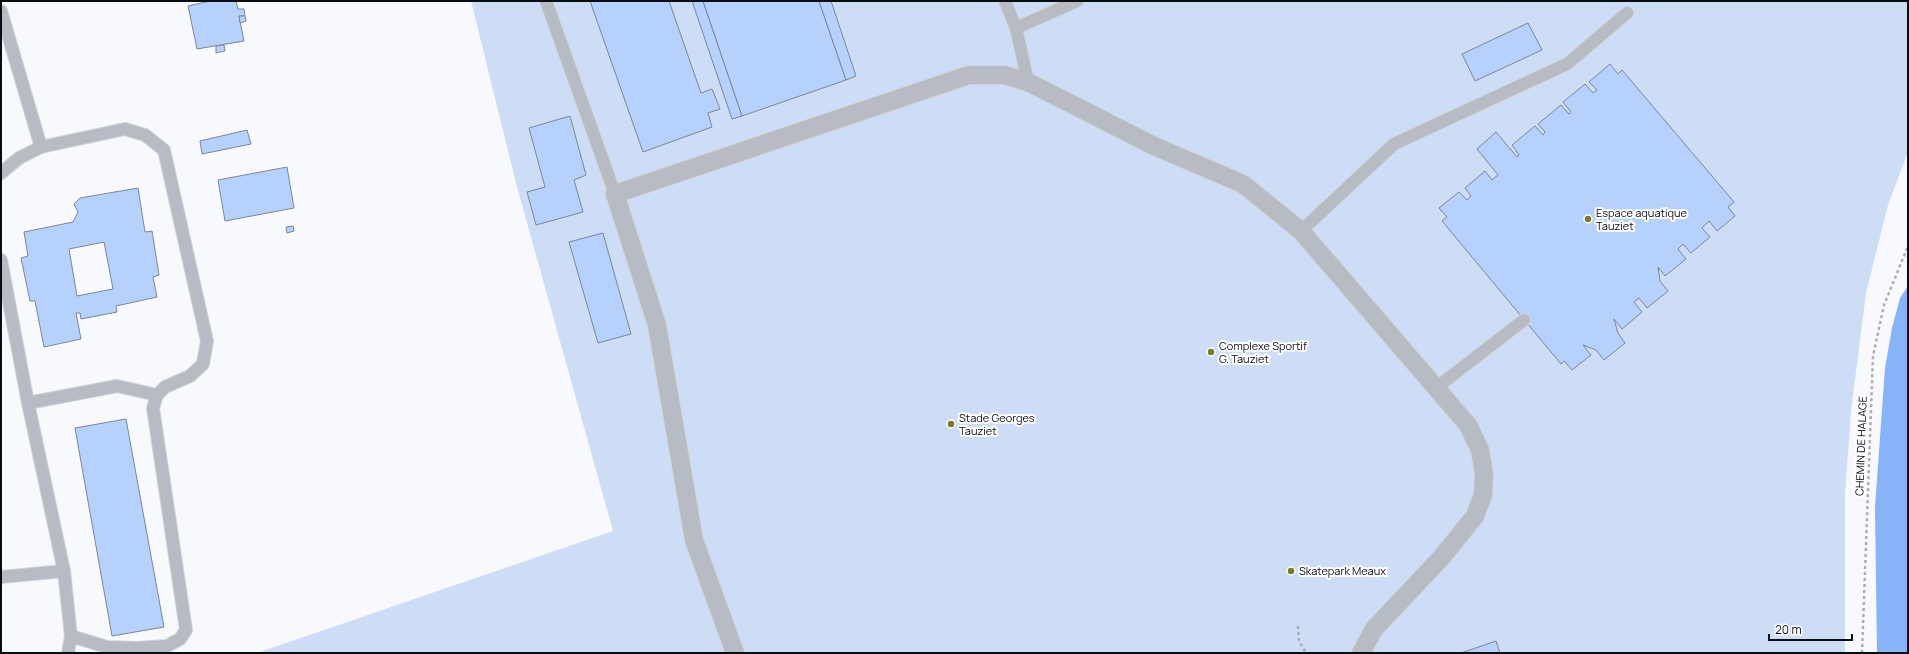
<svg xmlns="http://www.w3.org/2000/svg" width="1909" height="654" font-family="Manrope,sans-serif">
<rect width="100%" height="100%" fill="#f7f9fd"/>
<polygon fill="#ceddf6" points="471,1 1908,1 1908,152 1888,205 1866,293 1851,411 1845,496 1845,653 257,653 613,531 517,187"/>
<polygon fill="#87b3f9" points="1908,286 1908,653 1877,653 1875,507 1885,368 1892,328 1900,298"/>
<g fill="#b6d1fc" stroke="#7b8698" fill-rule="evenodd">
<polygon points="210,1 236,1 238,9 244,9 245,16 239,16 244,41 197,49 188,6"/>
<polygon points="590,1 669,1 701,93 712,89 720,109 708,113 712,127 643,152"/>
<polygon points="692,1 703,1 742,116 732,119"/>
<polygon points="703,1 819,1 846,80 742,116"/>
<polygon points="819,1 831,1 856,76 846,80"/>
<polygon points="239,16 245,16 246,21 240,23"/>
<polygon points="1528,23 1542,50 1475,81 1462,54"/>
<polygon points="224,45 225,51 216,53 216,46"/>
<polygon points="1610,64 1618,74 1622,70 1734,202 1728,207 1735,216 1717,231 1709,221 1702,228 1710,237 1691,253 1683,244 1678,249 1686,259 1665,276 1658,267 1660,281 1668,291 1647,308 1639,298 1634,302 1642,312 1622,329 1614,319 1618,333 1625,343 1604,360 1596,350 1583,345 1591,355 1572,370 1564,361 1561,364 1442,221 1447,217 1439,208 1459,192 1467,200 1471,196 1465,188 1485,171 1492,180 1498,175 1477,149 1496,132 1517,157 1519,155 1512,145 1535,126 1543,135 1545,132 1538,124 1561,105 1569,114 1571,112 1563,102 1585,84 1593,93 1597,90 1589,82"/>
<polygon points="570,116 586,175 574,180 583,212 536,225 527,192 545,187 529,128"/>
<polygon points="247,130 251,144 202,154 200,141"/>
<polygon points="287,167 294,208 225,221 218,180"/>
<path d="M138 188 145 232 152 231 159 275 153 277 157 297 116 306 117 312 81 319 80 313H76L81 339 44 347 35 301H30L21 258 28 256 24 232 73 222 78 212 74 204 80 198ZM104 242 113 289 77 296 69 249Z"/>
<polygon points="293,226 294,231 287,233 286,227"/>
<polygon points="603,233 631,334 598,343 569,242"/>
<polygon points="126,419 164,627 112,636 75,428"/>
<polygon points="1496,641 1500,653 1461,653"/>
</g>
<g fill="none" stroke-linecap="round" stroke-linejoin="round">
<defs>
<g id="service">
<polyline points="546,1 615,194"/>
<polyline points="1005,1 1016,28 1028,82"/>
<polyline points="1,11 41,147"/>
<polyline points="1016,28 1077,1"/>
<polyline points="1,173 19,158 41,147 125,129 145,135 164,150 207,341 203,364 190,376 165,387 157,395 153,408 186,630 180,639 167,646 136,648 107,647 71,636 64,571 1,577"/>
<polyline points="1301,231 1394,144 1567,64 1627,13"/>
<polyline points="1,260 28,403"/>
<polyline points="1436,388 1524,320"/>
<polyline points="64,571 28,403 117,386 157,395"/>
<polyline points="68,653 71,636"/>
</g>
<polyline id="pedestrian" points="735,653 694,540 657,325 615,194 969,75 1004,75 1028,82 1154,146 1243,184 1301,231 1468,425 1480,450 1484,474 1483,495 1475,516 1441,558 1374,629 1361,653"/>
</defs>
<use href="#service" stroke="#d1d3d8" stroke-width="14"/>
<use href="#pedestrian" stroke="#d1d3d8" stroke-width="20"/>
<g stroke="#abadb2" stroke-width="2.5" stroke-dasharray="3 3" stroke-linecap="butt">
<polyline points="1298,626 1299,641 1306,653"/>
<polyline points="1862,653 1873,356 1884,305 1908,246"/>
</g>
<use href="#service" stroke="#b6bbc4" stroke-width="12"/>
<use href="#pedestrian" stroke="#b6bbc4" stroke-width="18"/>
</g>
<g fill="#7b7b23" stroke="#fff" stroke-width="1.5">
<circle cx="1588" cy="219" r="4"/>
<circle cx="1211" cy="352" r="4"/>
<circle cx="951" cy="424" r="4"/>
<circle cx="1291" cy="571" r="4"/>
</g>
<g text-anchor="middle" stroke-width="4" stroke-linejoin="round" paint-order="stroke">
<g font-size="11" fill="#080c13" stroke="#fff" text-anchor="start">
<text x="1596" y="217">Espace aquatique<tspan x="1596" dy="13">Tauziet</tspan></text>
<text x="1219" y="350">Complexe Sportif<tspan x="1219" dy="13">G. Tauziet</tspan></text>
<text x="959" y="422">Stade Georges<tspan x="959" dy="13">Tauziet</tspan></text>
<text x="1299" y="575">Skatepark Meaux</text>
</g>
<g font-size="11" fill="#080c13" stroke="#fff">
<text transform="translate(1861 446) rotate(-88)" y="4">CHEMIN DE HALAGE</text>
</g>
</g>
<rect width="1909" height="654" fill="none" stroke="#080c13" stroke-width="4"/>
<path d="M1769 634v6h83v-6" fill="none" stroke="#080c13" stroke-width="2"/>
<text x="1775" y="634" font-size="12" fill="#080c13" stroke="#ffffff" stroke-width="3" paint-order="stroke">20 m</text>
</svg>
